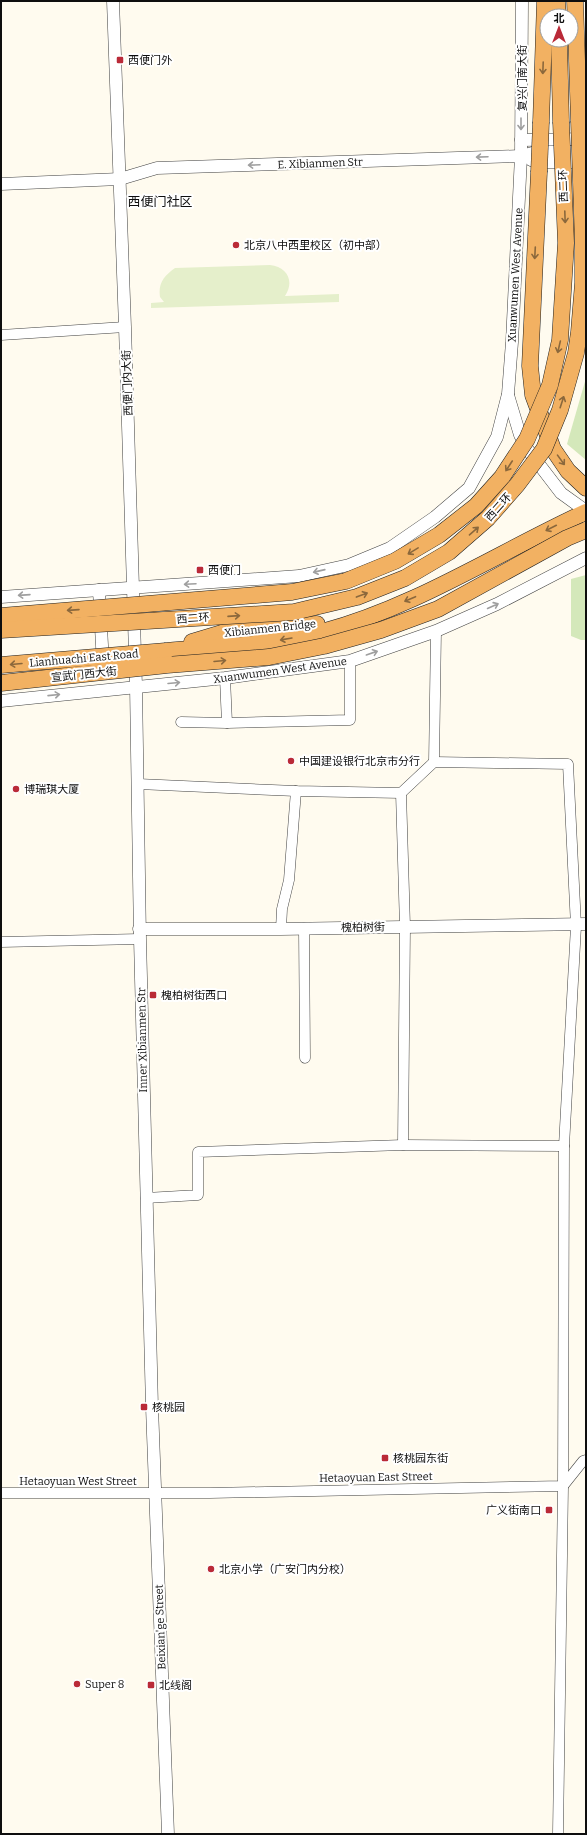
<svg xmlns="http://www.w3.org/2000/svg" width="587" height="1835" font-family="Bitter,'Noto Sans SC',serif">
<rect width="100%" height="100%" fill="#fffbef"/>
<g fill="#d4e8ba">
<polygon points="586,378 586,460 567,444"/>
<polygon points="586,575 586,640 581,640 571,636 571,579"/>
</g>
<path fill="#e5efcb" d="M270 265C287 267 295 281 285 296L339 294V302L151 308V303L164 302 160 297C158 283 164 276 175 268Z"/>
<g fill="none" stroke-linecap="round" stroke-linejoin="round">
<defs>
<g id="minor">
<polyline points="1,335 125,327"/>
<polyline points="225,678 227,723"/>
<polyline points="181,722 227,723 350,720 350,661"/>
<polyline points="434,762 436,631"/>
<polyline points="138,784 296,791 401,793 434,762 568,764 576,926 564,1146 563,1486 558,1834"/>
<polyline points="401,793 405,927 403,1145"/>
<polyline points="304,928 305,1058"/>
<polyline points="281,929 282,909 289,880 296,791"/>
<polyline points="1,942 140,939"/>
<polyline points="146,1198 198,1195 198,1152 403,1145 564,1146"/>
<polyline points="1,1493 210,1493 563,1486 583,1461 586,1460"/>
</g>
<g id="tertiary">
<polyline points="113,1 125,327 136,686 140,939 152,1407 168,1834"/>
<polyline points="521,140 586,139"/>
<polyline points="531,160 536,162 586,162"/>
<polyline points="1,184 120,179 157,168 521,156 536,152 586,152"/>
<polyline points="508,395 520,435 528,450 561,493 586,511"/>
<polyline points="99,590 103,664"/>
<polyline points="1,597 299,576 349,565 390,548 435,517 469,488 497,437 508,394 512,342 521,156 522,1"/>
<polyline points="1,701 225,678 350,661 436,631 497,604 586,558"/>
<polyline points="139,929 281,929 586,924"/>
</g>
<g id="trunk">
<polyline points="557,1 558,16"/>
<polyline points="575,1 579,121"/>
<polyline points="559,40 561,122"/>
<polyline points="541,122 545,1"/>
<polyline points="539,172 530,366 533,395 553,449 568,471 586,488"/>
<polyline points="192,642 232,630 317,624"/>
<path d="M166 651C218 646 272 646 322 632 416 607 499 552 586 512"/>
</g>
</defs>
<use href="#minor" stroke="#414141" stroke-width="11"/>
<use href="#tertiary" stroke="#414141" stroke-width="13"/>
<use href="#trunk" stroke="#1f1f1f" stroke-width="17"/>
<use href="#minor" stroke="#fff" stroke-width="10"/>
<use href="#tertiary" stroke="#fff" stroke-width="12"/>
<use href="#trunk" stroke="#f2b162" stroke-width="16"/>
<defs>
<g id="trunk-bridge">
<polyline points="539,172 541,122"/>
<polyline points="1,616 292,592 346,581 395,561 439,535 476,506 502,477 527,439 550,385 560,340 566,243 561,122"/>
<polyline points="1,630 294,612 357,597 405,578 449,552 488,518 517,485 544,449 560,410 576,353 579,332 583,283 583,244 579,121"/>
<polyline points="1,665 166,651"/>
<polyline points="1,683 167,665 269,657 324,646 381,630 438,609 567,538 586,530"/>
</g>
</defs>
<use href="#trunk-bridge" stroke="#1f1f1f" stroke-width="17" stroke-linecap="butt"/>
<use href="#trunk-bridge" stroke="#f2b162" stroke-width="16"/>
</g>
<defs><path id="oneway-shaft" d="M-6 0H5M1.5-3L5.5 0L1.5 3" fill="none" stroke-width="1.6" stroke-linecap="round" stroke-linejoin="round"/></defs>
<g stroke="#8b683c">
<use href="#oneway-shaft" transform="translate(543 68) rotate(92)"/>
<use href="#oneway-shaft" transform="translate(565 217) rotate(88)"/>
<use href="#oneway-shaft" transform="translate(535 253) rotate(93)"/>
<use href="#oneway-shaft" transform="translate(559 347) rotate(103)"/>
<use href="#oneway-shaft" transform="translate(562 402) rotate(-72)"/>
<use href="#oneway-shaft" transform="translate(561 460) rotate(54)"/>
<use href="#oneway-shaft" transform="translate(509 466) rotate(123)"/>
<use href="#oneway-shaft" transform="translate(551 528) rotate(153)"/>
<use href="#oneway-shaft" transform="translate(474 531) rotate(-41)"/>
<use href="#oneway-shaft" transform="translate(413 551) rotate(149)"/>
<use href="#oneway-shaft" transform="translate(362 595) rotate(-20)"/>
<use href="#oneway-shaft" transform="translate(410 599) rotate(157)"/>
<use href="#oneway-shaft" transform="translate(73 610) rotate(176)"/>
<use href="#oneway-shaft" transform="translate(234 616) rotate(-4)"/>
<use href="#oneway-shaft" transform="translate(286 639) rotate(170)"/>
<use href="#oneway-shaft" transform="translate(220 661) rotate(-5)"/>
<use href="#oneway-shaft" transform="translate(16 664) rotate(175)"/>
</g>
<g stroke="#9f9f9f">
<use href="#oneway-shaft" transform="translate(521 124) rotate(90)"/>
<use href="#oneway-shaft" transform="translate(482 157) rotate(178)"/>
<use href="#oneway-shaft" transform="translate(254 165) rotate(178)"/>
<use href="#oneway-shaft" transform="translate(319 571) rotate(167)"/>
<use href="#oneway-shaft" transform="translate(190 584) rotate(177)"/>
<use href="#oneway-shaft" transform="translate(24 595) rotate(176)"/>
<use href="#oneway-shaft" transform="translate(493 606) rotate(-24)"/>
<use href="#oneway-shaft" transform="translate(372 653) rotate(-19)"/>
<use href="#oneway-shaft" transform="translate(174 683) rotate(-5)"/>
<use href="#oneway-shaft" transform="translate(54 695) rotate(-6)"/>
</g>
<g fill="#ba2a38" stroke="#fff" stroke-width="1.5">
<rect x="116" y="56" width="8" height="8" rx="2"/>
<circle cx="236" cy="245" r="4"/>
<rect x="196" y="566" width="8" height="8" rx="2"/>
<circle cx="291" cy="761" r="4"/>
<circle cx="16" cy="789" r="4"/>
<rect x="149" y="991" width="8" height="8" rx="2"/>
<rect x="140" y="1403" width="8" height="8" rx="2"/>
<rect x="381" y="1454" width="8" height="8" rx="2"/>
<rect x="545" y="1506" width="8" height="8" rx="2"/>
<circle cx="211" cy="1569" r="4"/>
<circle cx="77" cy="1684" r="4"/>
<rect x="147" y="1681" width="8" height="8" rx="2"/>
</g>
<g text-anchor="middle" stroke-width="4" stroke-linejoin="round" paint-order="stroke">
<g font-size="11" fill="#0e0e0e" stroke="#fff" text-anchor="start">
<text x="128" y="64">西便门外</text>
<text x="244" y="249">北京八中西里校区（初中部）</text>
<text x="208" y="574">西便门</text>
<text x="299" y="765">中国建设银行北京市分行</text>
<text x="24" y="793">博瑞琪大厦</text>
<text x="161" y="999">槐柏树街西口</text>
<text x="152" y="1411">核桃园</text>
<text x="393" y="1462">核桃园东街</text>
<text x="541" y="1514" text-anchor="end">广义街南口</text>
<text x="219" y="1573">北京小学（广安门内分校）</text>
<text x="85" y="1688">Super 8</text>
<text x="159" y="1689">北线阁</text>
</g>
<g font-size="11" fill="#0e0e0e" stroke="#fff">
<text transform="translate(522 78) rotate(-90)" y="4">复兴门南大街</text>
<text transform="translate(320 163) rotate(-2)" y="4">E. Xibianmen Str</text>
<text transform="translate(563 186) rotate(-92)" y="4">西二环</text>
<text transform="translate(515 275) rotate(-87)" y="4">Xuanwumen West Avenue</text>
<text transform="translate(127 383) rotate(-92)" y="4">西便门内大街</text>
<text transform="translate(498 507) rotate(-48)" y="4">西二环</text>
<text transform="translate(193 618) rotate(-4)" y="4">西二环</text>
<text transform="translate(270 628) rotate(-6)" y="4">Xibianmen Bridge</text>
<text transform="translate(84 658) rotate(-5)" y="4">Lianhuachi East Road</text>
<text transform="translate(280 670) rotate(-8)" y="4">Xuanwumen West Avenue</text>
<text transform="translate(84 674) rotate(-6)" y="4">宣武门西大街</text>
<text transform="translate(363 927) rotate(-1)" y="4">槐柏树街</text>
<text transform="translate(142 1040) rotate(-91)" y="4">Inner Xibianmen Str</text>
<text transform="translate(376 1477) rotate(-1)" y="4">Hetaoyuan East Street</text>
<text x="78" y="1485">Hetaoyuan West Street</text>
<text transform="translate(160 1627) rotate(-92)" y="4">Beixian'ge Street</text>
</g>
<g font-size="13" fill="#0e0e0e" stroke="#fff">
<text x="160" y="206">西便门社区</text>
</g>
</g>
<rect width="587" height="1835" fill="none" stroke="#0e0e0e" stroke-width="4"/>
<g transform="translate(559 28)"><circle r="19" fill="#ffffff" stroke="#9f9f9f"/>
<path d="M0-3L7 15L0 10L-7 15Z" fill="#ba2a38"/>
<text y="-6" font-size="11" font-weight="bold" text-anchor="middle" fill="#0e0e0e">北</text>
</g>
</svg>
